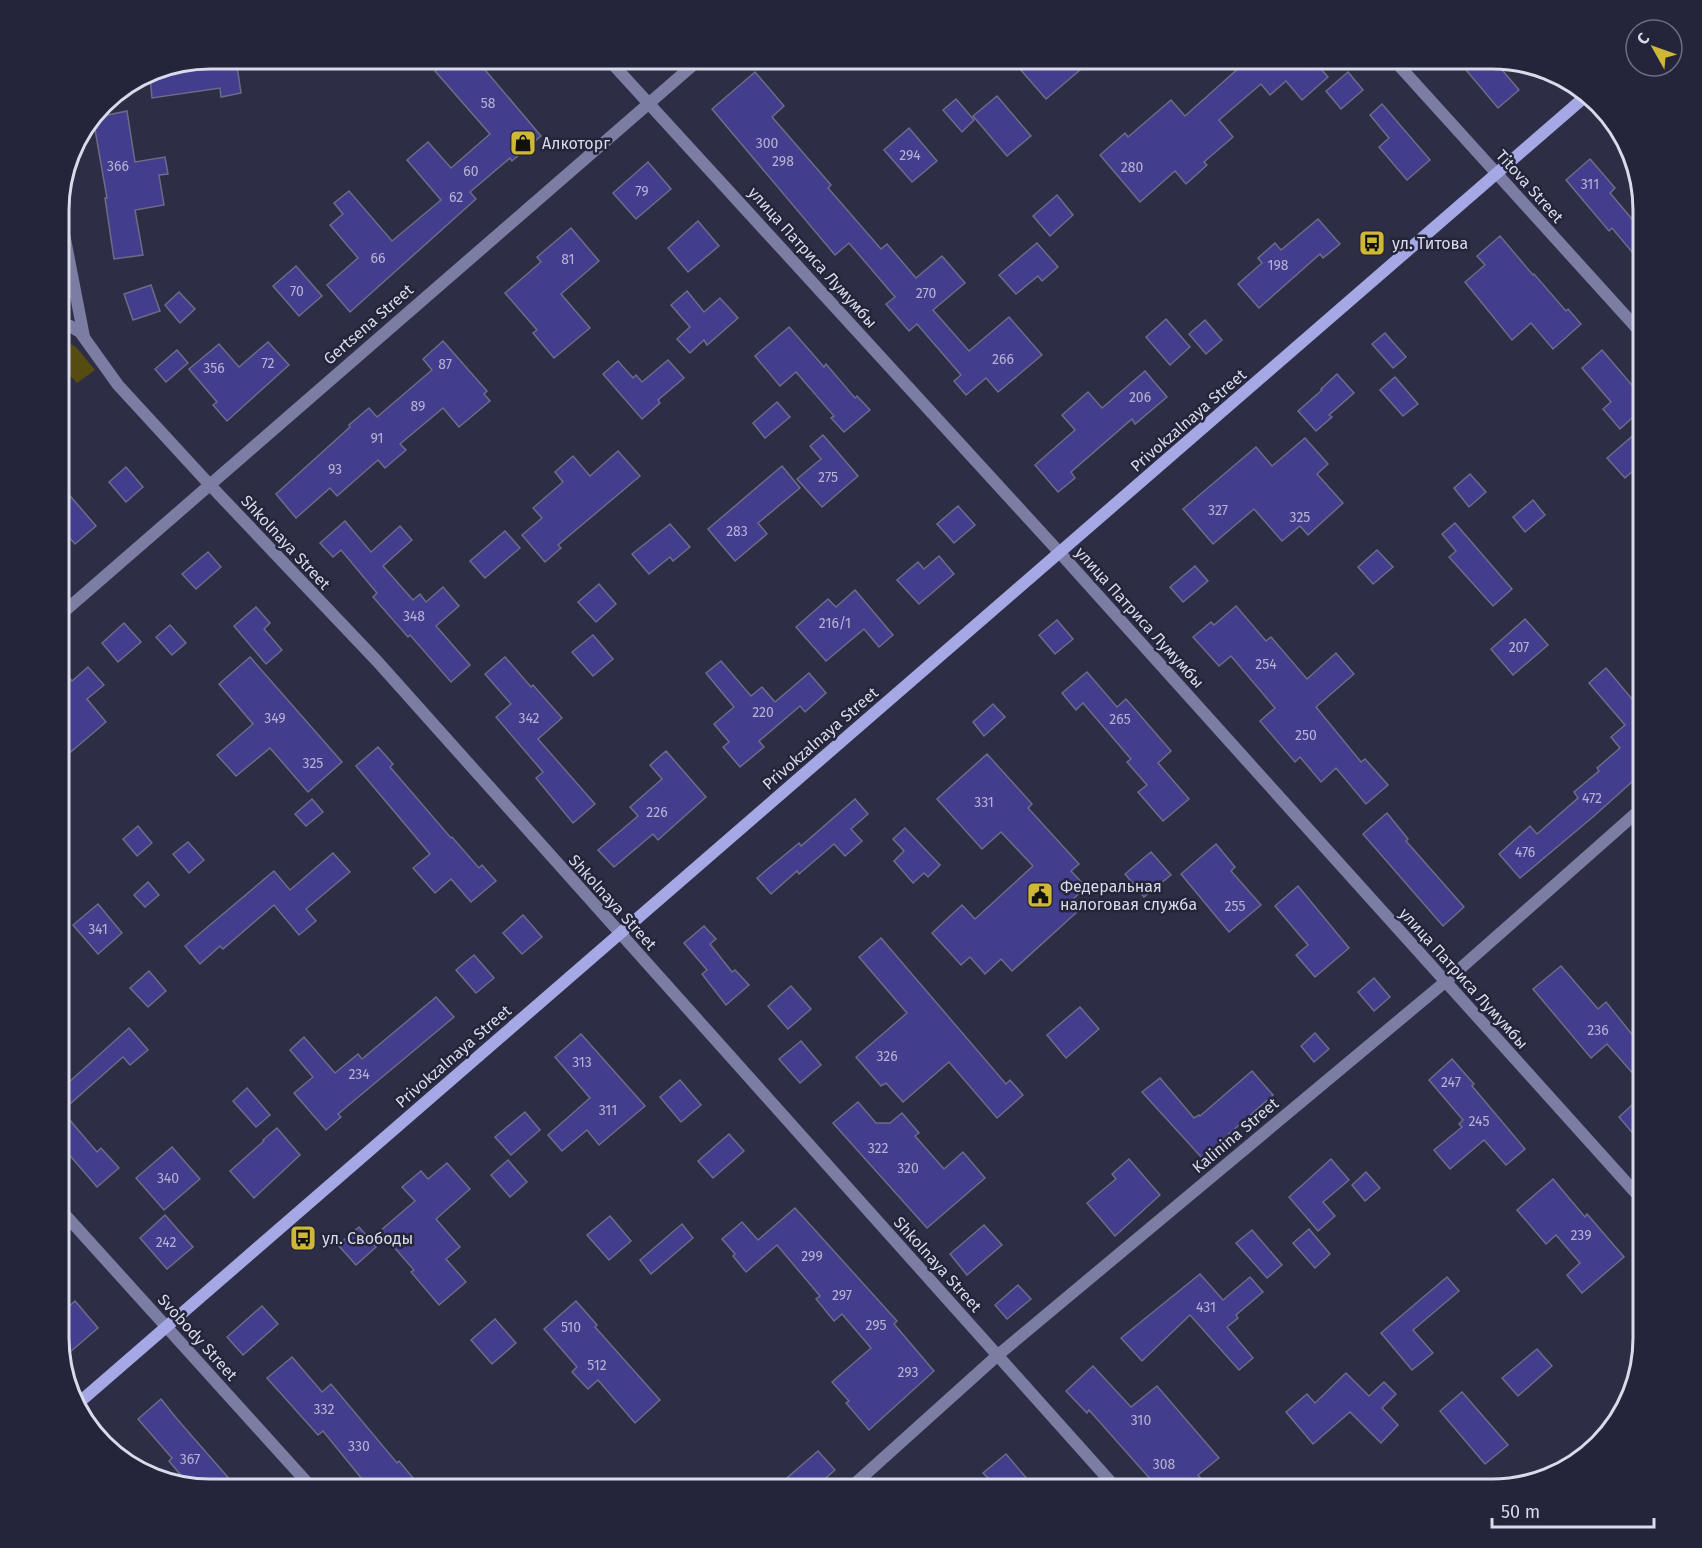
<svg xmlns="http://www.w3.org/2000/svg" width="1702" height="1548" font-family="'Fira Sans',sans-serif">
<rect width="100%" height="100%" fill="#2d2e45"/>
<g fill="#564c12">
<path d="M59 233C63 257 77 291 59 310Z"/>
<polygon points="59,338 76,347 95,370 77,383 59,364"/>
</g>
<g fill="#433d8d" stroke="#6b6c87" stroke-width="1.5">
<polygon points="450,58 475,58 541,136 512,161 510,158 470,192 476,199 350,312 327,285 358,258 330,225 343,214 334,203 349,191 392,241 441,200 407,160 428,142 451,168 490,134 435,71"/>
<polygon points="1032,58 1094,58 1046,99 1020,69"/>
<polygon points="1250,58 1296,58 1306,70 1315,62 1328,77 1302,100 1286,81 1270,95 1261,84 1219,120 1233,137 1204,162 1207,165 1186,184 1175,171 1140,202 1100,155 1125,133 1128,137 1171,100 1185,116"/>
<polygon points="1456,58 1492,58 1519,90 1498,108"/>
<polygon points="200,60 202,70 237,66 241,93 221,97 220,88 152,98 150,78 169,75 167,67"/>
<polygon points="755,72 784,106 772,117 831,185 828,188 881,249 887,244 916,278 942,256 965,283 933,310 969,351 1009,317 1042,355 998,392 986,378 966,395 954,381 961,375 917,324 909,331 886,304 895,297 849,243 835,255 712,109"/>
<polygon points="1348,72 1363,90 1341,109 1326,91"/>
<polygon points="997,96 1031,136 1007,156 973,116"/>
<polygon points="956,99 974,120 962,132 943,110"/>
<polygon points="1382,104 1430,160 1407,180 1379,147 1389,138 1370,115"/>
<polygon points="127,111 135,162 165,157 168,174 159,175 164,205 135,210 143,255 114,259 105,198 107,198 93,118"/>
<polygon points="909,128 937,161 912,182 884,150"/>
<polygon points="1590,159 1615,188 1610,193 1643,232 1643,265 1612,228 1609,231 1566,180"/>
<polygon points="648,162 671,189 636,219 613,193"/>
<polygon points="1057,195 1073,215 1050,236 1033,216"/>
<polygon points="1318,219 1340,244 1323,258 1320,254 1259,308 1238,284 1262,263 1258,258 1275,243 1281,250"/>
<polygon points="698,221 719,246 688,272 668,248"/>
<polygon points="571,228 599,261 561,294 590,328 554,358 533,333 537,330 505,293 541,262 537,257"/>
<polygon points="1500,236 1533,275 1534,274 1566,311 1568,309 1581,324 1553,349 1531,323 1512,340 1465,282 1485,265 1477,256"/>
<polygon points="1037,243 1058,267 1042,281 1038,276 1016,294 999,275"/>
<polygon points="296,266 322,296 299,316 273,286"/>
<polygon points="151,285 160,311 133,320 124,294"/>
<polygon points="687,291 704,312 720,298 738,318 707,345 704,340 690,353 677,339 690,327 671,305"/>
<polygon points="179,292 195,309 180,323 165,305"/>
<polygon points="1166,319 1190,347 1170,365 1146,337"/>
<polygon points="1205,320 1222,340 1206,354 1189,334"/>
<polygon points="789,327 824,367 826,364 855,398 857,396 870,410 844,432 831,418 834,416 796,372 780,386 755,356"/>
<polygon points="1385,333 1406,357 1393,368 1372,344"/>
<polygon points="443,341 487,391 484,394 490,401 459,427 443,408 400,444 406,450 385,468 378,460 337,496 330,488 296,518 276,494 350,427 349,425 369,408 377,417 432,370 423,359"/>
<polygon points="268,342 289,365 227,421 213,405 217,402 189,369 219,344 239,367"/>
<polygon points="177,350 188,363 166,382 155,369"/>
<polygon points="1602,350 1643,398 1643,408 1620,429 1603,409 1611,402 1582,368"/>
<polygon points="668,360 684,378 658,400 660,403 642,419 603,374 618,361 633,378 636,375 642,382"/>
<polygon points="1145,371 1167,397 1135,424 1132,419 1071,472 1075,478 1058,492 1035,465 1075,430 1062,415 1088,392 1102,408"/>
<polygon points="1337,374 1354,393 1329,415 1332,417 1316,431 1298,411 1322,390 1321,389"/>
<polygon points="1395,377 1418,404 1403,416 1380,390"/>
<polygon points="777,402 790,417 765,438 753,423"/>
<polygon points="1643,427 1643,462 1625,478 1607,458"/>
<polygon points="823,435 858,476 822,507 797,479 821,459 810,446"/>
<polygon points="1305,438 1328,464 1317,474 1343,503 1308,535 1300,526 1282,541 1254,509 1213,544 1183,509 1256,447 1272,466"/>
<polygon points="618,451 640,476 558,545 561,548 545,562 522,535 542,518 533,508 563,482 555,472 573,456 590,476"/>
<polygon points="782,466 800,488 758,523 767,534 735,561 708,529"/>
<polygon points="126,467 143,487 126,502 109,482"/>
<polygon points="1470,474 1486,492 1469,507 1454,488"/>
<polygon points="59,483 96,526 75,544 59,526"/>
<polygon points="1533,500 1545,515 1525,532 1513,517"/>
<polygon points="958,506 975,525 954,543 937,524"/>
<polygon points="345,521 371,552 400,526 412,540 383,566 413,600 420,594 426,602 443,587 459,606 436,626 470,665 451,682 410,635 408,637 373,597 377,593 341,550 333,557 320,543"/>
<polygon points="1455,523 1512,589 1493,606 1449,557 1456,551 1442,534"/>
<polygon points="670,524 690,547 673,561 670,557 649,574 632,554"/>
<polygon points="505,531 520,548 485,578 470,561"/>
<polygon points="1377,550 1393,567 1373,584 1358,567"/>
<polygon points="208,552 221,567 196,589 182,574"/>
<polygon points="939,556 954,574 919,604 897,580 918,562 924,569"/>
<polygon points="1195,566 1208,581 1183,602 1170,587"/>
<polygon points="599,584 616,604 596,622 578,602"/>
<polygon points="855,590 893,635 879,647 864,629 826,661 796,627 828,599 836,607"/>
<polygon points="1236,606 1266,641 1271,637 1307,679 1336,653 1354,674 1316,707 1361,762 1365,759 1388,785 1366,804 1336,768 1321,782 1300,757 1295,762 1260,721 1275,708 1231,656 1219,666 1193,637 1211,622 1214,625"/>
<polygon points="256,607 270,623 264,629 282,650 266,664 234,626"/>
<polygon points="1525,619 1548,645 1513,675 1491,649"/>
<polygon points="1057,620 1073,639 1055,654 1039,635"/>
<polygon points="124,623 141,642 118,662 102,643"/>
<polygon points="170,625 186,643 172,655 156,637"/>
<polygon points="593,635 613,659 593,676 572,652"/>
<polygon points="250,657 342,762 308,792 270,748 236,776 217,755 253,724 219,684"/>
<polygon points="505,657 531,687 533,685 562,718 538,739 595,804 573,823 536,778 543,772 496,717 511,704 485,674"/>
<polygon points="721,661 751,696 762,687 775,702 809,673 826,693 805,712 800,706 759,741 764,747 740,767 723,747 729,742 714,724 734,707 706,673"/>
<polygon points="59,666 72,681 88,667 104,685 87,699 106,722 59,762 59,713 67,706 59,696"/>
<polygon points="1606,668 1642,711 1643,710 1643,772 1594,816 1520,878 1499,854 1530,826 1537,834 1578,798 1574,792 1599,771 1597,768 1620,748 1611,737 1625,725 1589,683"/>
<polygon points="1087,672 1117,707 1126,699 1171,751 1158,763 1189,799 1163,821 1138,792 1147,785 1127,762 1131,759 1083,703 1076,710 1062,693"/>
<polygon points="993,704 1005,717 984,736 973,722"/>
<polygon points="378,747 393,764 390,767 451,838 452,837 479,868 482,865 496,881 471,902 451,879 435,893 413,868 430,854 356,766"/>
<polygon points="666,751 706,797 658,840 653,834 614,867 598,850 638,816 630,807 662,779 650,765"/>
<polygon points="987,754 1032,804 1028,808 1079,864 1071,871 1086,887 1070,902 1078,911 1012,971 1001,959 985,974 970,957 961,965 932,933 962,905 975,919 1033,866 1001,832 982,849 937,799"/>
<polygon points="312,799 323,812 306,826 295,814"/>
<polygon points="855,799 868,814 851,829 862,841 845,856 834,844 799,874 797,871 771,894 757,878 799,843 801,846"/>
<polygon points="1387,813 1408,839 1406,841 1464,907 1443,926 1363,834"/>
<polygon points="138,826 152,843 137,856 123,839"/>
<polygon points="905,828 940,865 928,877 924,873 913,883 894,861 904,851 893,839"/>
<polygon points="188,842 204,860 189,873 173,854"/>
<polygon points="1216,844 1235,867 1231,871 1261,905 1229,932 1181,874"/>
<polygon points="1151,852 1171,875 1144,897 1125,874"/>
<polygon points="333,853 350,872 306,909 316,921 299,935 274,905 223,949 220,946 200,964 185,946 274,871 290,890"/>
<polygon points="148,882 159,895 145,907 134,895"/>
<polygon points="1298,886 1349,948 1315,977 1296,955 1308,945 1275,906"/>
<polygon points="98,904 122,933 98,954 73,925"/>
<polygon points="523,915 542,937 522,954 503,933"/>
<polygon points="704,926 716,939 710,944 732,972 735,970 749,985 726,1005 702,974 707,970 684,943"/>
<polygon points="881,938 1006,1084 1010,1080 1023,1095 997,1118 949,1062 903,1102 886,1083 881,1086 856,1057 907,1013 859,957"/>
<polygon points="474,955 494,978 476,993 456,970"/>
<polygon points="1561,966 1598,1009 1606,1002 1643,1048 1643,1085 1607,1044 1591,1058 1533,989"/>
<polygon points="149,971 166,991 148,1007 130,988"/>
<polygon points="1374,978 1390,997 1374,1011 1358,992"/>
<polygon points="791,986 811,1009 788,1029 768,1006"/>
<polygon points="436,997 454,1017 338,1114 341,1117 326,1130 294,1093 313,1077 290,1050 304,1037 335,1073 358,1054 362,1059"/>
<polygon points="1080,1007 1099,1029 1066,1058 1047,1035"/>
<polygon points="129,1028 148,1050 130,1065 123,1057 62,1111 97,1152 101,1148 119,1168 97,1187 59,1143 59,1091"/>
<polygon points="1315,1033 1329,1049 1314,1062 1301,1046"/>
<polygon points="581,1034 645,1106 599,1145 587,1130 562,1151 548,1135 590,1098 555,1057"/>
<polygon points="801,1041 821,1065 800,1083 779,1059"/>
<polygon points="1452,1059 1474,1084 1472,1086 1525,1149 1506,1165 1484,1140 1450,1169 1434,1150 1462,1127 1459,1124 1463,1120 1429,1080"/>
<polygon points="1252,1071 1273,1095 1221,1141 1223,1143 1203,1159 1142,1092 1160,1078 1194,1118 1199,1115 1200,1116"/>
<polygon points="680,1080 701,1105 681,1122 660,1097"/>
<polygon points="247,1088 270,1115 256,1127 233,1101"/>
<polygon points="1643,1095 1643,1145 1619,1117"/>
<polygon points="858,1102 876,1123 890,1123 902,1113 919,1133 915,1136 944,1169 963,1152 985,1178 927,1228 833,1123"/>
<polygon points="525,1112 540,1130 511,1155 495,1137"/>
<polygon points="277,1128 300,1155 254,1198 230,1171 264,1141 263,1140"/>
<polygon points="729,1134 744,1151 713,1178 698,1161"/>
<polygon points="172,1147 200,1179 164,1210 136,1178"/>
<polygon points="1129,1159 1160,1195 1115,1236 1087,1203 1116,1179 1112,1174"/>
<polygon points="1331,1159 1349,1180 1323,1202 1335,1216 1318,1231 1289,1197"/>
<polygon points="508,1160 527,1182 510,1197 491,1175"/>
<polygon points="447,1163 470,1189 436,1219 460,1247 446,1259 466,1282 439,1305 411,1272 414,1270 380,1231 415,1201 402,1187 421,1171 428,1179"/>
<polygon points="1366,1172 1380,1188 1365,1201 1352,1185"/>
<polygon points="1553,1179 1585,1217 1587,1214 1624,1257 1582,1293 1567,1275 1580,1263 1556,1235 1546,1244 1517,1210"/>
<polygon points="795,1208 897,1321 894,1324 934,1371 869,1430 846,1403 849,1401 832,1382 871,1348 842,1314 834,1321 816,1299 820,1296 777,1245 746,1272 733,1256 735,1254 722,1239 742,1222 758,1240"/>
<polygon points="165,1215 193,1247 167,1269 140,1238"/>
<polygon points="610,1216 631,1241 609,1260 587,1235"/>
<polygon points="682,1224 693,1238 651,1274 640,1260"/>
<polygon points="984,1225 1002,1245 967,1275 950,1254"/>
<polygon points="359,1227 376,1247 356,1265 338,1245"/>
<polygon points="1309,1229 1330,1254 1315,1268 1293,1243"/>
<polygon points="1252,1230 1282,1265 1267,1278 1236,1243"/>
<polygon points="1200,1274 1223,1300 1250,1277 1263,1292 1236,1315 1238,1318 1227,1327 1253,1358 1239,1370 1190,1315 1142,1361 1121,1338"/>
<polygon points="1447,1277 1459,1291 1413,1330 1433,1353 1412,1370 1381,1333"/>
<polygon points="1018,1285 1031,1299 1007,1319 995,1305"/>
<polygon points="75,1301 98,1328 62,1359 59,1348 59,1315"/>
<polygon points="576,1301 597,1325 595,1327 660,1400 635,1423 598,1380 588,1389 572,1372 577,1367 544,1329"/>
<polygon points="262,1306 278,1324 243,1355 227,1337"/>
<polygon points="495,1319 516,1343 492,1364 471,1340"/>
<polygon points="1537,1349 1552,1366 1518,1396 1502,1378"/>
<polygon points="292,1357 322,1392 331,1384 397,1463 399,1461 423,1490 371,1490 323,1431 318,1435 267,1378"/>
<polygon points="1093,1366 1131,1407 1157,1386 1219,1458 1198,1475 1210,1490 1160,1490 1089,1410 1087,1413 1066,1391"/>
<polygon points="1346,1373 1369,1396 1384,1382 1396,1394 1382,1408 1398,1425 1381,1443 1350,1412 1313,1444 1286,1412 1307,1394 1315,1403"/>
<polygon points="1462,1392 1508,1445 1485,1464 1440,1411"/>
<polygon points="161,1399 177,1419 239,1490 210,1490 190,1486 169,1461 172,1458 138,1419"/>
<polygon points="818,1451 835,1470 812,1490 773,1490"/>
<polygon points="1006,1454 1028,1480 1016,1490 979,1490 990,1480 983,1473"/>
</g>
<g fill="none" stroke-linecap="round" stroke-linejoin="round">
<g stroke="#7c7da3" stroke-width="12">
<polyline points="608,59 1060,553 1643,1201"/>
<polyline points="1393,59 1643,335"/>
<polyline points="59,208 84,337"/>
<polyline points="59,324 70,326 80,332 118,385 209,484 377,661 1117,1489"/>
<polyline points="59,616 700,59"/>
<polyline points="59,1208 313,1489"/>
<polyline points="849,1489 998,1355 1445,982 1643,807"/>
</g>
<polyline stroke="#a6a8e5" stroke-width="12" points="75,1406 1587,95"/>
</g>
<defs>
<symbol id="shop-square" viewBox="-11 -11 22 22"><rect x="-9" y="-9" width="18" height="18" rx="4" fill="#cfb837" stroke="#24243a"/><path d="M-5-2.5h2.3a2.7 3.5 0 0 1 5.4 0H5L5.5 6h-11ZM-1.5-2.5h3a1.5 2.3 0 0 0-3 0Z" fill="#111"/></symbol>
<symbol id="bus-square" viewBox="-11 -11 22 22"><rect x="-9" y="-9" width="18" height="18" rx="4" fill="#cfb837" stroke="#24243a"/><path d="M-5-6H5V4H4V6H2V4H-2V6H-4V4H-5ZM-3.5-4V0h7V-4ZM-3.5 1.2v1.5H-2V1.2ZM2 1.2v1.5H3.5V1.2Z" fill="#111"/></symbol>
<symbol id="civic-square" viewBox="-11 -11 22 22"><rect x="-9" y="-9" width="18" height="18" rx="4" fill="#cfb837" stroke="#24243a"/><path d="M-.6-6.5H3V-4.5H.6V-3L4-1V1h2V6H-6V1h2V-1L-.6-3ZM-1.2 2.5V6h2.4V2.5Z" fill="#111"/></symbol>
</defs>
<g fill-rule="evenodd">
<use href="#shop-square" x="508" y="128" width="30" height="30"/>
<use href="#bus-square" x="1357" y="228" width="30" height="30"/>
<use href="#civic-square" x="1025" y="880" width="30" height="30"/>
<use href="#bus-square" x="288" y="1223" width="30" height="30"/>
</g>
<g text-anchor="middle" stroke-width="5" stroke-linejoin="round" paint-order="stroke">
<g font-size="14" fill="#b4b3d3">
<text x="488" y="108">58</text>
<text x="767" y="148">300</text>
<text x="910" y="160">294</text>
<text x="783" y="166">298</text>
<text x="118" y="171">366</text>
<text x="1132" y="172">280</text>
<text x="471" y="176">60</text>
<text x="1590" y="189">311</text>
<text x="642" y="196">79</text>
<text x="456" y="202">62</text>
<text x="378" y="263">66</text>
<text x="568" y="264">81</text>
<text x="1278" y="270">198</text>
<text x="297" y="296">70</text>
<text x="926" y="298">270</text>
<text x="1003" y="364">266</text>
<text x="268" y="368">72</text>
<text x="445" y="369">87</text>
<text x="214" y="373">356</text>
<text x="1140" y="402">206</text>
<text x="418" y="411">89</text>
<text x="377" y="443">91</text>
<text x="335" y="474">93</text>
<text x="828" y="482">275</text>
<text x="1218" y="515">327</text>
<text x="1300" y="522">325</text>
<text x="737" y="536">283</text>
<text x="414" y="621">348</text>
<text x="835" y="628">216/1</text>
<text x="1519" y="652">207</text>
<text x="1266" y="669">254</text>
<text x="763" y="717">220</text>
<text x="275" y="723">349</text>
<text x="529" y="723">342</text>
<text x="1120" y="724">265</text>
<text x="1306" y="740">250</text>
<text x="313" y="768">325</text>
<text x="1592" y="803">472</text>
<text x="984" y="807">331</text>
<text x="657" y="817">226</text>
<text x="1525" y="857">476</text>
<text x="1235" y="911">255</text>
<text x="98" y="934">341</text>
<text x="1598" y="1035">236</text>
<text x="887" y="1061">326</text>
<text x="582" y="1067">313</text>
<text x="359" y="1079">234</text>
<text x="1451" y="1087">247</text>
<text x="608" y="1115">311</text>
<text x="1479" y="1126">245</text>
<text x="878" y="1153">322</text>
<text x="908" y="1173">320</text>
<text x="168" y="1183">340</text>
<text x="1581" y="1240">239</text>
<text x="166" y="1247">242</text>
<text x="812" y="1261">299</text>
<text x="842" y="1300">297</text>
<text x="1206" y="1312">431</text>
<text x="876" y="1330">295</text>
<text x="571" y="1332">510</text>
<text x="597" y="1370">512</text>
<text x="908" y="1377">293</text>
<text x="324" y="1414">332</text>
<text x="1141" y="1425">310</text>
<text x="359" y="1451">330</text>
<text x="190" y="1464">367</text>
<text x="1164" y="1469">308</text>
</g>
<g font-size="16" fill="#d9daea" stroke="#24243a" text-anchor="start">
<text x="542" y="149">Алкоторг</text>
<text x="1392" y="249">ул. Титова</text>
<text x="1060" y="892">Федеральная<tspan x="1060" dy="18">налоговая служба</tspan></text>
<text x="322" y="1244">ул. Свободы</text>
</g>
<g font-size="16" fill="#d9daea" stroke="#24243a">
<text transform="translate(1530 186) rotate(48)" y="6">Titova Street</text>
<text transform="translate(813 257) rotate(48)" y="6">улица Патриса Лумумбы</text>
<text transform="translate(368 324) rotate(-41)" y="6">Gertsena Street</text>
<text transform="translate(1188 420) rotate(-41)" y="6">Privokzalnaya Street</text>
<text transform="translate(286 542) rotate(47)" y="6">Shkolnaya Street</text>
<text transform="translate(1140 617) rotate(48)" y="6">улица Патриса Лумумбы</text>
<text transform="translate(820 738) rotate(-41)" y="6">Privokzalnaya Street</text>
<text transform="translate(613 902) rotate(48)" y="6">Shkolnaya Street</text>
<text transform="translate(1464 978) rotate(48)" y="6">улица Патриса Лумумбы</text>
<text transform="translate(453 1056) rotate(-41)" y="6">Privokzalnaya Street</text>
<text transform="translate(1235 1135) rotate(-40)" y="6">Kalinina Street</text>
<text transform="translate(938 1264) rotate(48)" y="6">Shkolnaya Street</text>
<text transform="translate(198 1337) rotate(48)" y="6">Svobody Street</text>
</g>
</g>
<path d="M0 0H1702V1548H0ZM210 69H1492A141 141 0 0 1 1633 210V1338A141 141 0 0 1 1492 1479H210A141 141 0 0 1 69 1338V210A141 141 0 0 1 210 69Z" fill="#24243a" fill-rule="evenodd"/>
<path fill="none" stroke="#d9daea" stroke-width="3" d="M210 69H1492A141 141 0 0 1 1633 210V1338A141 141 0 0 1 1492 1479H210A141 141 0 0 1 69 1338V210A141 141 0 0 1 210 69Z"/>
<g transform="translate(1654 48) rotate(310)"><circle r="28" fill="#24243a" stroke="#6c6d80" stroke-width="1.5"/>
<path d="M0-4.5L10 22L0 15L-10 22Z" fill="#cfb837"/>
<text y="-9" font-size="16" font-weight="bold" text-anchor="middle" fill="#d9daea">С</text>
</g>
<path d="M1492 1518v9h162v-9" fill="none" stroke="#d9daea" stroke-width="3"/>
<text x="1501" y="1518" font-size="18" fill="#d9daea" stroke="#24243a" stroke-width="4.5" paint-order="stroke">50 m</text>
</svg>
